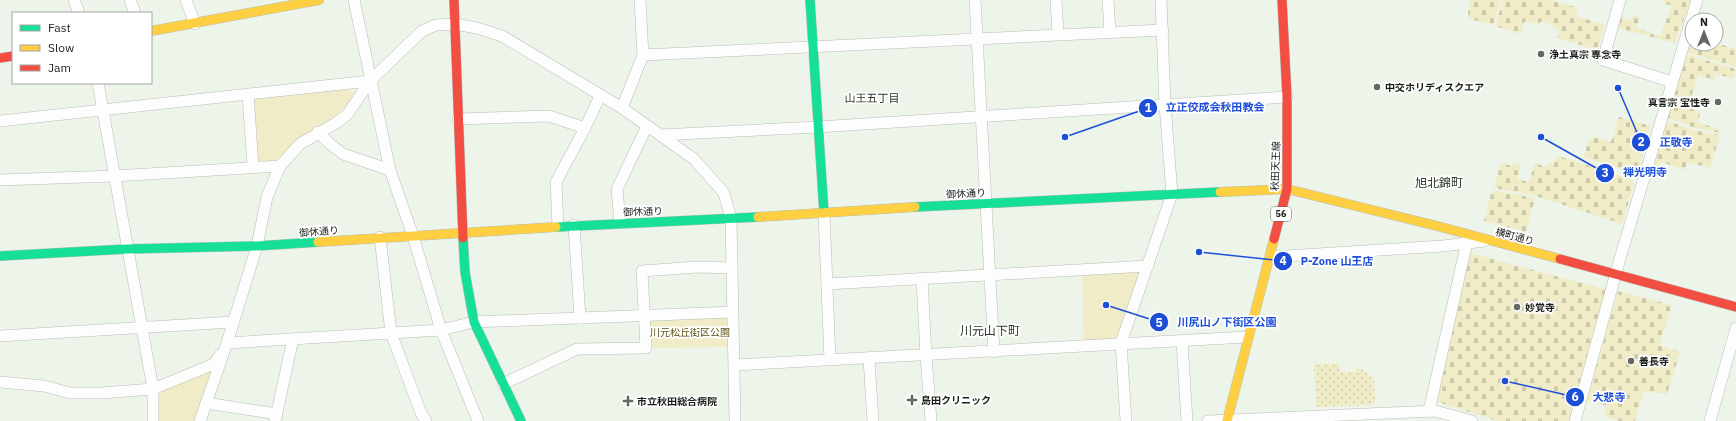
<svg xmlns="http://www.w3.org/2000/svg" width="1736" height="421" font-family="'IBM Plex Sans','Noto Sans JP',sans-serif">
<defs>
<pattern id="grass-dots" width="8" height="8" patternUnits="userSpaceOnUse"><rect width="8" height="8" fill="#f0ecc7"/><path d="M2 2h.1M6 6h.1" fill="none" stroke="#cdcaaa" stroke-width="1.8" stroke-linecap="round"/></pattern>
<pattern id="cemetery-stones" width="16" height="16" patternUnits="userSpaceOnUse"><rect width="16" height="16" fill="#f0ecc7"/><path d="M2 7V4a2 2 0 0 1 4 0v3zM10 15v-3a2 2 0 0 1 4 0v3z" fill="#cdcaaa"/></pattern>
</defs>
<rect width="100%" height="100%" fill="#edf4ea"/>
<polygon fill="url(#grass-dots)" points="1339,363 1339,372 1356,371 1356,368 1364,370 1374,379 1375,402 1371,405 1316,407 1314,364"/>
<g fill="url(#cemetery-stones)">
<polygon points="1471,0 1501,0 1493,25 1469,19 1468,12"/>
<polygon points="1503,0 1553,0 1578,8 1576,16 1605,25 1597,50 1557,38 1559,30 1553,28 1553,25 1541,21 1539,25 1525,21 1520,34 1495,26"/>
<polygon points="1664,0 1691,0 1675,43 1618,28 1621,17 1631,21 1633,15 1640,18 1636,28 1660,36 1672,6 1663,3"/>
<polygon points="1692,35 1692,44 1716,44 1716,43 1736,49 1736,67 1686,52"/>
<polygon points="1685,54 1736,69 1734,79 1716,74 1714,80 1698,75 1690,101 1676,96 1674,93"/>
<polygon points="1675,103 1701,112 1697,122 1721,130 1721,133 1695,128 1666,117 1670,105"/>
<polygon points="1619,117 1651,126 1638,171 1629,171 1585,158 1584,155 1589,140 1595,137 1611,142"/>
<polygon points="1666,120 1693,130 1720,135 1710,168 1687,162 1685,170 1661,162 1659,166 1654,165 1653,161"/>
<polygon points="1558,156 1631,179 1634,184 1622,224 1536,196 1494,188 1501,163 1512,166 1513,162 1521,165 1517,179 1529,182 1535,163 1546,167 1547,164 1556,161"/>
<polygon points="1492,190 1535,198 1526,232 1484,221"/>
<polygon points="1470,253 1608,290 1598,329 1593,330 1590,343 1592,348 1572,421 1497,421 1435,401"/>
<polygon points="1618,291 1672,305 1659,345 1680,352 1667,394 1644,391 1635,421 1619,421 1604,416 1607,406 1587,400"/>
</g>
<g fill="#f0ecc7">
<polygon points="345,88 350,89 354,93 354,97 336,116 310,132 279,160 272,163 259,164 256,161 253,99"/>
<polygon points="1135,271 1140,274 1120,336 1116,341 1084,342 1082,275"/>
<polygon points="729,315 730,347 649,348 648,319"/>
<polygon points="214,364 200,421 153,421 153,389"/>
</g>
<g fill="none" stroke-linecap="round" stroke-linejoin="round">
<defs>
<g id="street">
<polyline points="74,0 79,13"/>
<polyline points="130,0 135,13"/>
<polyline points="186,0 195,24"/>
<polyline points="354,0 390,170 413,236 441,330 478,421"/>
<polyline points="975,0 994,352"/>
<polyline points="1056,0 1058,34"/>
<polyline points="1108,0 1110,32"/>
<polyline points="1620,0 1603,60 1672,82"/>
<polyline points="643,55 1163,30"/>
<polyline points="98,83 153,389 153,421"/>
<polyline points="248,94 253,167"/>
<polyline points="622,108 643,55 640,0"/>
<polyline points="458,119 549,116 585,128 600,96"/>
<polyline points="0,121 370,81"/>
<polyline points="318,132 330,144 343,154 390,170"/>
<polyline points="660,135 817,127 1287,97"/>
<polyline points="0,180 114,176 280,166"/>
<polyline points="824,213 830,360"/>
<polyline points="620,223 617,189 647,126"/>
<polyline points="574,225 580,318"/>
<polyline points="558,226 556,182 585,128"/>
<polyline points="380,237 391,333 421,413 426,421"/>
<polyline points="1270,257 1443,246 1484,241"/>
<polyline points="922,278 926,356 931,421"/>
<polyline points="827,284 1148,266"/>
<polyline points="0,336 233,322"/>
<polyline points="1182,341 1187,421"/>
<polyline points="227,343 441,330 474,322 733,312"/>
<polyline points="869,359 873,421"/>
<polyline points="735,365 1247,337"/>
<polyline points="0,382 44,386 70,393 101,393 153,389 214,364 220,355"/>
<polyline points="503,384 577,349 646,348 642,271 697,267 732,268"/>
<polyline points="206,403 277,414"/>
<polyline points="1429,411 1468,237"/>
<polyline points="200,421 227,343 257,246 267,197 280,166 300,144 336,123 347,115 370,81 422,31 436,25 455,24 477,28 502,36 622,108 694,159 724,193 731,219 735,421"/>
<polyline points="275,421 293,339"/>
<polyline points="1126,421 1121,343 1172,194 1165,105 1161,0"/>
<polyline points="1208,421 1435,411 1472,421"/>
<polyline points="1575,421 1619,262 1697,0"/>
<polyline points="1710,421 1736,328"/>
</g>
<g id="fast">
<polyline points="810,0 824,213"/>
<polyline points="915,207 1220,192"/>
<polyline points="556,227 758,217"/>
<polyline points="463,238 465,272 474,322 521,421"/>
<polyline points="0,256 127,249 257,246 318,242"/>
</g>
<g id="slow">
<polyline points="151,31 319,0"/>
<polyline points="1220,192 1287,189 1441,227 1560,259"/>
<polyline points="758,217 915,207"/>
<polyline points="318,242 556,227"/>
<polyline points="1227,421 1274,239"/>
</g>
<g id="jam">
<polyline points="454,0 463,238"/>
<polyline points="0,58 13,56"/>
<polyline points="1274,239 1287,189 1287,97 1282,0"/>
<polyline points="1560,259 1736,307"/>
</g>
</defs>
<use href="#street" stroke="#b8beb6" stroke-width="12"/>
<use href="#fast" stroke="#b8beb6" stroke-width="10"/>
<use href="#slow" stroke="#b8beb6" stroke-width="10"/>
<use href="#jam" stroke="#b8beb6" stroke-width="10"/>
<use href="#street" stroke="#fcfdfc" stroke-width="11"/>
<use href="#fast" stroke="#16e098" stroke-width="9"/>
<use href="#slow" stroke="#ffcf43" stroke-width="9"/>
<use href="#jam" stroke="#f24e42" stroke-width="9"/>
</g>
<g fill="#636861" stroke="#fff" stroke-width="1.5">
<circle cx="1541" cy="54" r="4"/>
<circle cx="1377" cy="87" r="4"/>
<circle cx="1718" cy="102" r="4"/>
<circle cx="1517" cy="307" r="4"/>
<circle cx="1631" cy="361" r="4"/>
<path d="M910 394h4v4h4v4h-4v4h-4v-4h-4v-4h4z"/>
<path d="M626 395h4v4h4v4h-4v4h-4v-4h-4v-4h4z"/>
</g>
<g text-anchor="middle" stroke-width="3.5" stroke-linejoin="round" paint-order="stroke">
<rect fill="#fff" stroke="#5e615d" stroke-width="1" x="1271" y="207" width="20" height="14" rx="3"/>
<g font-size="9" font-weight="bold" fill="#191d17">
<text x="1281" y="217">56</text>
</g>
<g font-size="10" font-weight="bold" fill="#191d17" stroke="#fff" text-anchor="start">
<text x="1549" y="58">浄土真宗 専念寺</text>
<text x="1385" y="91">中交ホリディスクエア</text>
<text x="1710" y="106" text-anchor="end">真言宗 宝性寺</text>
<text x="1525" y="311">妙覚寺</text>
<text x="1639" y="365">善長寺</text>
<text x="921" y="404">島田クリニック</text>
<text x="637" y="405">市立秋田総合病院</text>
</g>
<g font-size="10" fill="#191d17" stroke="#fff">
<text transform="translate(1275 166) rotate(-88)" y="4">秋田天王線</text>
<text transform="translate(966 193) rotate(-3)" y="4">御休通り</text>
<text transform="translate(643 211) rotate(-2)" y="4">御休通り</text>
<text transform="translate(319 231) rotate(-4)" y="4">御休通り</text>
<text transform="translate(1515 236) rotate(15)" y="4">横町通り</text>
</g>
<g font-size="10" fill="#5e5218" stroke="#fff">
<text x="690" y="336">川元松丘街区公園</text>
</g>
<g font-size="11" fill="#2c3627" stroke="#fff">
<text x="872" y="102">山王五丁目</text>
</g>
<g font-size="12" fill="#2c3627" stroke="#fff">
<text x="1439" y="187">旭北錦町</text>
<text x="990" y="335">川元山下町</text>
</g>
</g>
<path fill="none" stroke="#1d4ed8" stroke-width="1.5" d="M1065 137L1148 108M1618 88L1641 142M1541 137L1605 173M1199 252L1283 261M1106 305L1159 322M1505 381L1575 397"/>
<g fill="#1d4ed8" stroke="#fff" stroke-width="1.5">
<circle cx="1065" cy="137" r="4"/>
<circle cx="1618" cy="88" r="4"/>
<circle cx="1541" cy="137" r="4"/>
<circle cx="1199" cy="252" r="4"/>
<circle cx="1106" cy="305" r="4"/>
<circle cx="1505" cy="381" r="4"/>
<circle cx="1148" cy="108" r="10"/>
<circle cx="1641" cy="142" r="10"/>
<circle cx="1605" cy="173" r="10"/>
<circle cx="1283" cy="261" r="10"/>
<circle cx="1159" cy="322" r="10"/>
<circle cx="1575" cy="397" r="10"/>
</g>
<g font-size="12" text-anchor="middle" font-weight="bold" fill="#fff">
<text x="1148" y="112">1</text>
<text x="1641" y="146">2</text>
<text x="1605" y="177">3</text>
<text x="1283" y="265">4</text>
<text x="1159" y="327">5</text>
<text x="1575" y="401">6</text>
</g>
<g font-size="11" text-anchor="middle" font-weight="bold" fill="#1d4ed8" stroke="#fff" stroke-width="3.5" stroke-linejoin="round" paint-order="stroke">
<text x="1215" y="111">立正佼成会秋田教会</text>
<text x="1676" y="146">正敬寺</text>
<text x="1645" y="176">禅光明寺</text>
<text x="1337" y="265">P-Zone 山王店</text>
<text x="1227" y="326">川尻山ノ下街区公園</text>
<text x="1609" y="401">大悲寺</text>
</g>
<rect x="12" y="12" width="140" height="72" fill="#ffffff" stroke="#a3a5a2"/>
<rect x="20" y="25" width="20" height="6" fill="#16e098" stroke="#a3a5a2"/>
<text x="48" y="32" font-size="12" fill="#191d17">Fast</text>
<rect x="20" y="45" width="20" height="6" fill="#ffcf43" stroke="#a3a5a2"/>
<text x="48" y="52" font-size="12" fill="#191d17">Slow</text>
<rect x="20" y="65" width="20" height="6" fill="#f24e42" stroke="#a3a5a2"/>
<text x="48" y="72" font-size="12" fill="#191d17">Jam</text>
<g transform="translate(1704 32)"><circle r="19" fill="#ffffff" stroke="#a3a5a2"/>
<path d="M0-3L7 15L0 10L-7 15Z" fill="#636861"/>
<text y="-6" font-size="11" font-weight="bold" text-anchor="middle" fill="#191d17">N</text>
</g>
</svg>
